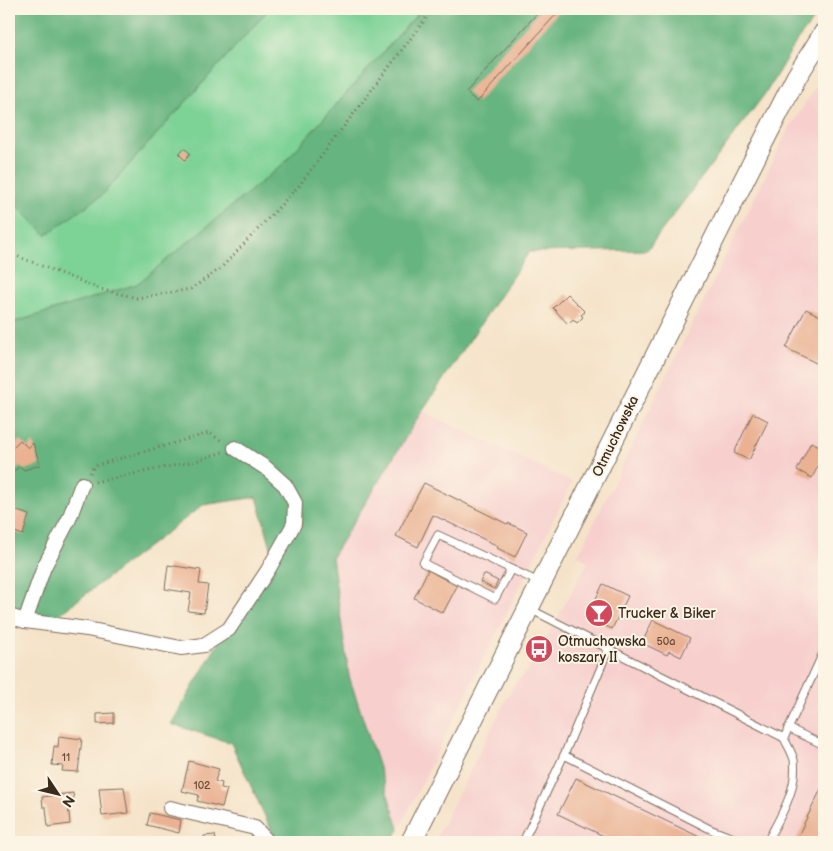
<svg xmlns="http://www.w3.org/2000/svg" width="833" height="851" font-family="'Balsamiq Sans',sans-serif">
<rect width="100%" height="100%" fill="#fcf5e5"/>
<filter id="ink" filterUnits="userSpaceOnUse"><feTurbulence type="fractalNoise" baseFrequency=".02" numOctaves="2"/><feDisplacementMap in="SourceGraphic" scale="10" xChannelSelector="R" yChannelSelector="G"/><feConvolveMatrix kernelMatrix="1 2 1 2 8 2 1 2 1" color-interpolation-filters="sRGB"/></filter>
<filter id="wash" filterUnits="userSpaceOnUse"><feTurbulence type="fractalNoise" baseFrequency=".0096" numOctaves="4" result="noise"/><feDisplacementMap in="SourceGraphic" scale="20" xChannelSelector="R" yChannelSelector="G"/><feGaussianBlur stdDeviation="1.12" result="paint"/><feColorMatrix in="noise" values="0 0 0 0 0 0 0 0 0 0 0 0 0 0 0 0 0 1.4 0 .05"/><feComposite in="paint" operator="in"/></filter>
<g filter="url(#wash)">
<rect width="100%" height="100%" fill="#f5e3c9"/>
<g fill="#f7d0ce">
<polygon points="824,74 824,842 434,842 513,686 529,669 588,562 578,555 788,130"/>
<polygon points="422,411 572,482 399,829 349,676 332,557"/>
</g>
<polygon fill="#7dd296" stroke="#5c7e5a" points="269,9 422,9 282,165 137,284 9,324 9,198 46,235 102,195"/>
<g fill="#66b47f" stroke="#506f4e">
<polygon points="9,9 269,9 102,195 46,235 9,198"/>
<polygon points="422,9 822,9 796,42 767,91 647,250 529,252 422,411 332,557 349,676 399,829 392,842 277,842 231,743 171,724 272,551 257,497 203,505 49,622 9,608 9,324 137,284 282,165"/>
</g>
<g id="blocks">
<g fill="#eab192">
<polygon points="541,9 560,10 477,102 466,92"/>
<polygon points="184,148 190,153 185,160 179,154"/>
<polygon points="567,294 585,312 581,315 583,317 577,323 573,319 568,324 553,308"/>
<polygon points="806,309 824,318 824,367 786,348"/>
<polygon points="753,413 768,421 749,460 734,453"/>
<polygon points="20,440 28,448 33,443 40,465 24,470 20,466 9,476 9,451"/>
<polygon points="811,442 824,448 824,454 812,478 797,470"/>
<polygon points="424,483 507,524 508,523 527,532 515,557 497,548 498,546 433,515 418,547 396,536"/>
<polygon points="9,508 29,515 23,535 9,530"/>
<polygon points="168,565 201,570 199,584 208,585 204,613 188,611 191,593 165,589"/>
<polygon points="428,570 457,586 443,613 414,598"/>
<polygon points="484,574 498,581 494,589 480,582"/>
<polygon points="603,584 628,596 612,629 587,617"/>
<polygon points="653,620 690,638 681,657 669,651 667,655 642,643"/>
<polygon points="114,713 114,723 97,724 97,714"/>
<polygon points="59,736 82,739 78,772 62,771 63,766 52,765 54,746 58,747"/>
<polygon points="189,761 219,769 215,781 222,783 221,788 227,789 222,807 197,801 199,795 182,791"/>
<polygon points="576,778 710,842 616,842 558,814"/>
<polygon points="824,783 824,842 795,842"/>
<polygon points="124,787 128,813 102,816 99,788"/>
<polygon points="73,793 74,802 68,803 70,824 48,827 46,807 43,807 42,797"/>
<polygon points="150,813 181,820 179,833 147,825"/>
<polygon points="215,835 216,842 204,842 204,836"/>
</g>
</g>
</g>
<g filter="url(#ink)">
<use href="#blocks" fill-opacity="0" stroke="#7c6b5a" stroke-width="1"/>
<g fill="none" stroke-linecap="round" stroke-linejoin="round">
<defs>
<g id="lane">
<polyline points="511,569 495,599 423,563 438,535 541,583"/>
<polyline points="530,609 784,738"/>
<polyline points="788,728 824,745"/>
<polyline points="564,755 712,830 744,842"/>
<polyline points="523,842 564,755 609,648"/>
<path d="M767 842C780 817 798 790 794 760 792 752 787 745 784 738L824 651"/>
</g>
<g id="street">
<polyline points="9,616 25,621 87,629 181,648 204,645 229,629 268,570 294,524 295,503 285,485 266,468 235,448"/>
<polyline points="25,621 44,567 69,519 82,484"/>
<polyline points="170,808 255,828 268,842"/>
</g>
<polyline id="secondary" points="411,842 758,152 797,76 824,33"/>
</defs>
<use href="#lane" stroke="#7c6b5a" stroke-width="9"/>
<use href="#street" stroke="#7c6b5a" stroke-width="16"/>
<use href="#secondary" stroke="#7c6b5a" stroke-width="22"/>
<g stroke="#7c6b5a" stroke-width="3" stroke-dasharray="1 4" stroke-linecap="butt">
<polyline points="9,253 100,289 137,298 191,289 221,268 298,187 433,9"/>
<polyline points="90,473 94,466 209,433 222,441"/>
<polyline points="95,482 196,461 223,452"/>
</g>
<use href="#lane" stroke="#fff" stroke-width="7"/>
<use href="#street" stroke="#fff" stroke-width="14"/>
<use href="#secondary" stroke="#fff" stroke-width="20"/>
</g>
</g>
<defs>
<symbol id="bar-disc" viewBox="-11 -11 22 22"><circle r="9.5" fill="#d1495b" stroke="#fcf5e5"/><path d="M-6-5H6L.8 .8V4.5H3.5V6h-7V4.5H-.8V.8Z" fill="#fff"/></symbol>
<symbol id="bus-disc" viewBox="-11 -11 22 22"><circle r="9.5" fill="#d1495b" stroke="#fcf5e5"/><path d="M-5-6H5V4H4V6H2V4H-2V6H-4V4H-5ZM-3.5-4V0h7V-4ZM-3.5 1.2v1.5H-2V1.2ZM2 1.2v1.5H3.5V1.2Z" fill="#fff"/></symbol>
</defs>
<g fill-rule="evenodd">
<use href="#bar-disc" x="583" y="597" width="32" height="32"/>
<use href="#bus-disc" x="523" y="633" width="32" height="32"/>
</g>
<g text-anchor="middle" stroke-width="4" stroke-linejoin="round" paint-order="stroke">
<g font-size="11" fill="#674c3b">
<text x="666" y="645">50a</text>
<text x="66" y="761">11</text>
<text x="202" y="789">102</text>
</g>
<g font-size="14" fill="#3b2a1e" stroke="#fcf5e5">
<text transform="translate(615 436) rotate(-64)" y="5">Otmuchowska</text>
</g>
<g font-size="14" fill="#3b2a1e" stroke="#fcf5e5" text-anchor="start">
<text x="618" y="618">Trucker &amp; Biker</text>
<text x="558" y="646">Otmuchowska<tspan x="558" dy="16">koszary II</tspan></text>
</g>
</g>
<rect width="833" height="851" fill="none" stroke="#fcf5e5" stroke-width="30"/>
<g transform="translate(58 794) rotate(125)" stroke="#fcf5e5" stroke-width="4" paint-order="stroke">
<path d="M0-4L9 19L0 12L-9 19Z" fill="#3b2a1e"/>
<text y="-8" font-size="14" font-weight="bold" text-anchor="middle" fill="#3b2a1e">N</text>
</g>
</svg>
